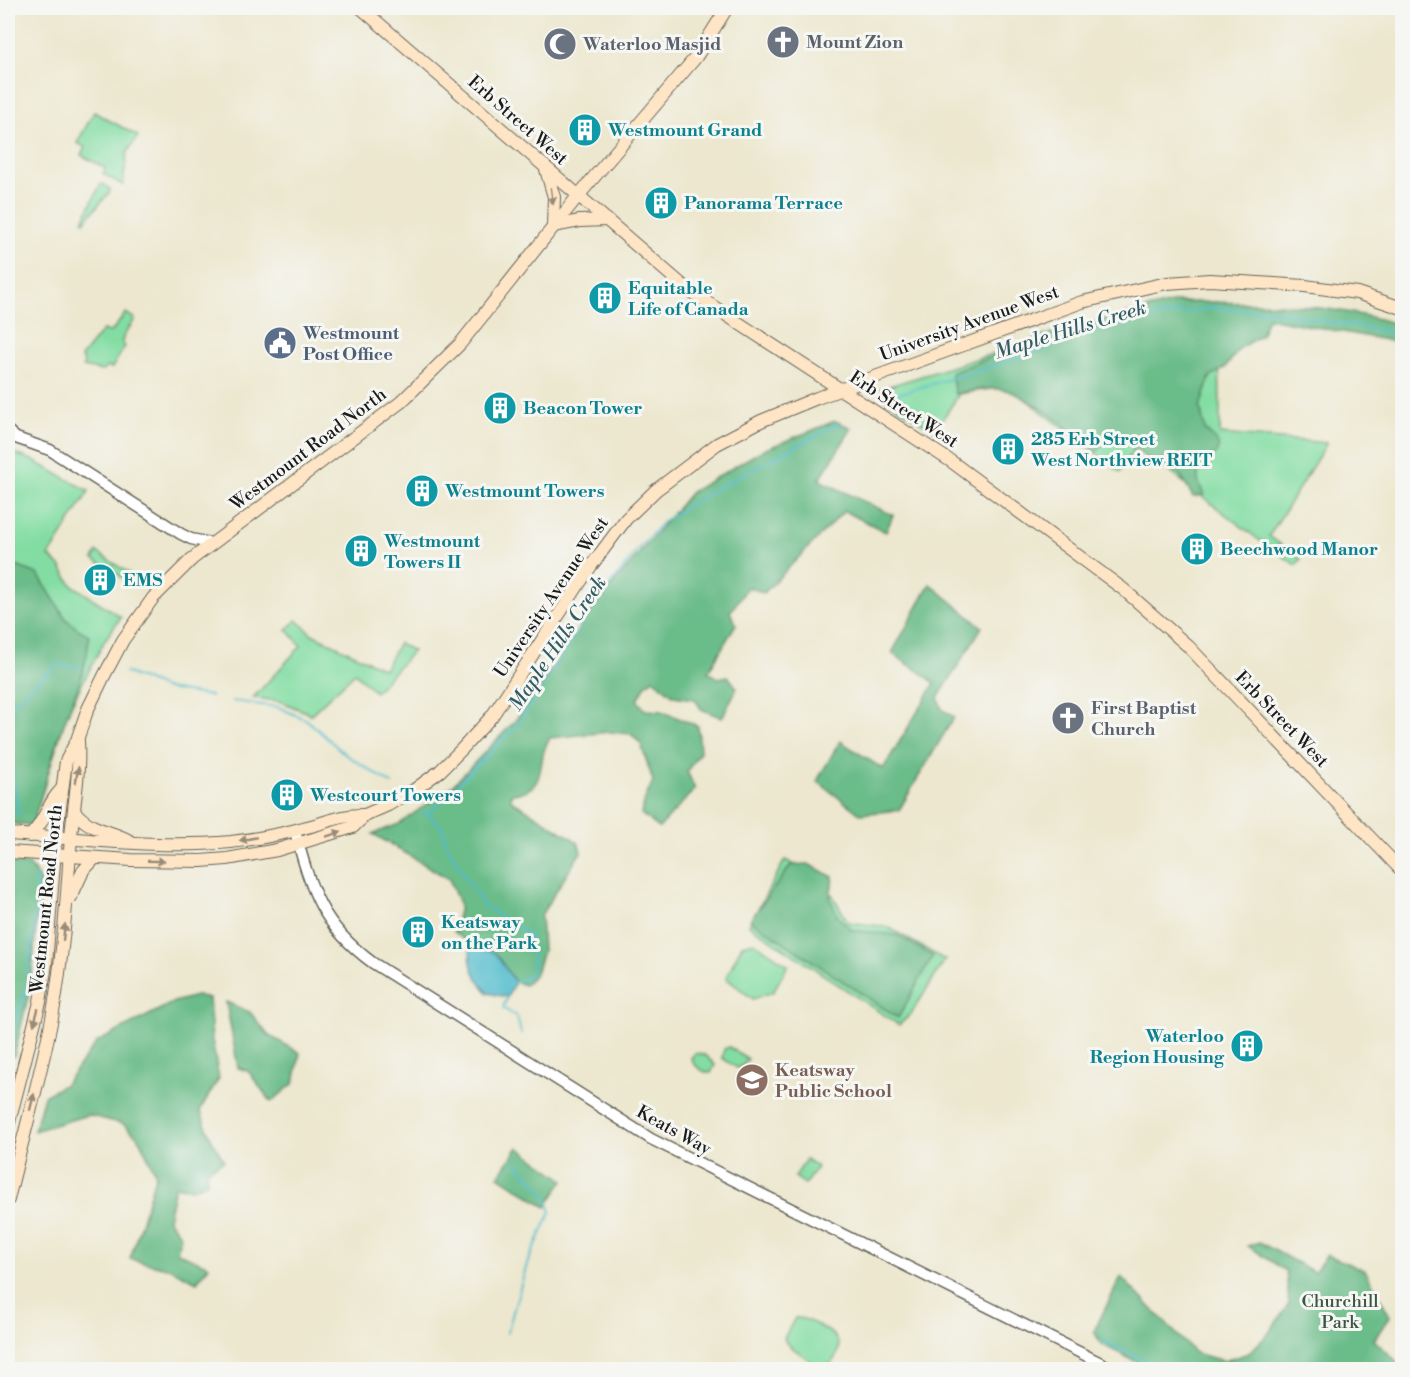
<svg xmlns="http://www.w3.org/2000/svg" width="1410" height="1377" font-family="'Libre Bodoni',serif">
<rect width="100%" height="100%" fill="#f6f6f2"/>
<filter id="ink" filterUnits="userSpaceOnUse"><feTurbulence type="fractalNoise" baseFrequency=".0167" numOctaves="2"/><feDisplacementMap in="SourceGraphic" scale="12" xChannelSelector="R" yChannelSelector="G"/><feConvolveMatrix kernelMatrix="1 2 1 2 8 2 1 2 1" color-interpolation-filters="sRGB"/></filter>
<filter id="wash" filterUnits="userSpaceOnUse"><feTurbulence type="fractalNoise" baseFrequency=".008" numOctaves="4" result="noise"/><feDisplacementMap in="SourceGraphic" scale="24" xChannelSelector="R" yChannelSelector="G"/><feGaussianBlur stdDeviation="1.35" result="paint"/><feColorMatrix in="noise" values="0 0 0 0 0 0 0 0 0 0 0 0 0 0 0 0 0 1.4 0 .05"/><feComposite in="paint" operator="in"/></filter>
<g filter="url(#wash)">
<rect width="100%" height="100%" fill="#ece7ce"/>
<g fill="#83dda3" stroke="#507c60" stroke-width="1.5">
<polygon points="94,112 138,136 127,153 123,185 103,174 105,168 81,155 85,147 77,143"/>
<polygon points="103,184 110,189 109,193 84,222 83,220 100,185"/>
<polygon points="1219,302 1220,434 1327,443 1269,536 1301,559 1296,565 1263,543 1136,446 1120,472 1008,386 959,394 935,431 887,401 880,389 1104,319 1168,305"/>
<polygon points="126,313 135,319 123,337 122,343 125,346 112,368 107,367 102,371 83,367 84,362 81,357 103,330 109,332 112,331"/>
<polygon points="8,451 32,460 89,491 49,556 60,566 72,585 121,617 105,640 68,711 32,825 8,823"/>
<polygon points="97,552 136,578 132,584 93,559"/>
<polygon points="297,620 312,634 384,669 399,643 413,651 375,692 355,673 311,714 279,701 253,698 301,646 287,629"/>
<polygon points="785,860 823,879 848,922 888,927 945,960 911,1014 899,1025 749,925"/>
<polygon points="754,942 788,965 773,992 753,999 726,978 742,945"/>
<polygon points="729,1047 748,1059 742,1066 737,1068 722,1058 724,1049"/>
<path d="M695 1053 705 1055 715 1065 711 1073C703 1073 693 1065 691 1058Z"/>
<polygon points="806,1159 817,1167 805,1184 795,1177"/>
<path d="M795 1318C804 1317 810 1322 818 1325 837 1335 848 1346 829 1365H816L787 1344 784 1338Z"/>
</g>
<g fill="#6abc89" stroke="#436c52" stroke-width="1.5">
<path d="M1176 302C1251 302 1331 302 1402 326V343L1268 318 1261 335 1240 348 1226 367 1210 377 1200 407 1205 430 1216 440 1219 447 1217 453 1198 464V481L1204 495 1193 497 1180 475 1164 463 1150 462 1131 444 1113 432 1097 452C1073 433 1042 405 1014 393 996 385 973 390 955 394L951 373 1054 332Z"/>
<path d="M835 421 852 428 819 480 893 515 886 532 844 511 764 593 748 587 730 612 736 624 708 672 718 678 728 676 737 688 722 718 701 709 695 699 674 696 653 679 646 685 637 700 645 710 661 711 698 726 700 752 687 771 695 789 659 828 641 814 645 799 653 781 641 744 631 734 609 732 550 738C534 759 552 791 511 794V800L578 842 581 852 541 915 543 951 536 973 525 985 515 982 495 953 471 945 454 932 460 906 449 879 373 834 399 824 452 786 515 721 597 603 691 492 761 451Z"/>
<path d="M8 563 38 574 66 619 78 629 89 635C88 672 68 710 56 745 48 772 41 799 32 825L8 823Z"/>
<polygon points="930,584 982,627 938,698 942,709 954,717 899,810 860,814 817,781 840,741 883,769 935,683 892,653"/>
<polygon points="8,863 29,864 40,880 31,985 14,1056 8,1058"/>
<polygon points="808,864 833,877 830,899 838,917 852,930 897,935 933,956 898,1018 750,920 791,865"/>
<polygon points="196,996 209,998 212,1040 219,1078 200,1110 209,1134 224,1161 207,1170 207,1183 191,1189 175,1186 168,1219 181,1236 177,1252 209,1266 197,1282 171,1269 130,1259 156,1174 138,1137 123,1124 88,1115 34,1131 44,1096 65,1084 97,1042 174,1002"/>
<polygon points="226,1002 250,1012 268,1035 300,1053 294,1083 271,1102 248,1071 238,1068"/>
<polygon points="518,1147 564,1180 546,1207 499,1176"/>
<polygon points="1259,1242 1314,1272 1327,1255 1365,1270 1390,1316 1374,1340 1402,1366 1402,1369 1150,1369 1101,1344 1094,1331 1121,1277 1195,1353 1224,1361 1249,1353 1268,1334 1289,1304 1286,1271 1248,1246"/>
</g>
<path fill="#51bccd" stroke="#366c74" stroke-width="1.5" d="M471 945 495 953 515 982 507 997 488 993C476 979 467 964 471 945Z"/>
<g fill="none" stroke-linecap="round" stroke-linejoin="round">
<g stroke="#51bccd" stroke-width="2">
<polyline points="890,396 985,369 1091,333 1147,318 1212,308 1275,312 1402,334"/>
<polyline points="125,672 167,689 211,696"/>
<polyline points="232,701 278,707 307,720 346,755 392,784"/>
<polyline points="8,708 56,665 81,667"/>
<polyline points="8,739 19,816"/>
<path d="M424 811 442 827 447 846 483 905 529 935C532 954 541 978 515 982"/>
<polyline points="428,814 518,724 589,612 638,549 664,521 708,493 838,424"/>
<polyline points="507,997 503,1008 517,1017 521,1033"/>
<polyline points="8,1048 26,991 38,895 35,877"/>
<polyline points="507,1333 527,1264 551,1212 545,1195 517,1163"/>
<polyline points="1103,1341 1164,1370"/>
</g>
</g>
</g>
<g filter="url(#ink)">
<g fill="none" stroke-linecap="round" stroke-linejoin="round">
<defs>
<g id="tertiary">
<polyline points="8,431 16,438 50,450 181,534 191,539 211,543"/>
<path d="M295 831C311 890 321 925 373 963L651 1139 1115 1370"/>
</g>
<g id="secondary">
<polyline points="361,8 688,290 952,462 1123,589 1188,646 1402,871"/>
<polyline points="545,166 554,197 553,226"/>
<polyline points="553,226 580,221 607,220"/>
<path d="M74 811C92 832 107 829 130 841"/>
<path d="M8 834C82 838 156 849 231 842 256 839 283 834 307 827 327 822 344 814 365 815"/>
<path d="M30 836C46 822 47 802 62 789"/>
<polyline points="8,852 131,860 201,861 227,859 277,850 353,827 365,815 388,805 414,790 440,771 462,749 492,716 591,566 626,519 656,490 717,444 761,421 817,398 1082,302 1167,283 1210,280 1305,286 1357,293 1402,308"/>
<polyline points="71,897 83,871 95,858"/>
<polyline points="8,1126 40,1002 46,964 56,838 66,761 77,740 87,711 104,676 123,640 153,598 192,559 401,402 460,344 578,196 696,57 727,8"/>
<path d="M8 1200C22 1140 40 1079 52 1018 63 958 67 897 71 836 74 804 80 773 78 741"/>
</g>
</defs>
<use href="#tertiary" stroke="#65635a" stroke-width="13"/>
<use href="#secondary" stroke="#65635a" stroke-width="14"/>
<use href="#tertiary" stroke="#fff" stroke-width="10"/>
<use href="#secondary" stroke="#fee5c5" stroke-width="12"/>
</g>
<defs><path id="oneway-solid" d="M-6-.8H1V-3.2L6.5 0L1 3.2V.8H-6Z" transform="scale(1.5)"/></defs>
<g fill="#988b79">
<use href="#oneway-solid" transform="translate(552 196) rotate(82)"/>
<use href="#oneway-solid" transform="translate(77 775) rotate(-80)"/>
<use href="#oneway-solid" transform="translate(334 834) rotate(-18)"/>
<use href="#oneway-solid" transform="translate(248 839) rotate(169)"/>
<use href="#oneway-solid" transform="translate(156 861) rotate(1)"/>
<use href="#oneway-solid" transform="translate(64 932) rotate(-83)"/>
<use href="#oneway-solid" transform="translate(36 1017) rotate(105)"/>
<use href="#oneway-solid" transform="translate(32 1102) rotate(-76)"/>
</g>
</g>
<defs>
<symbol id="church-disc" viewBox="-11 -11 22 22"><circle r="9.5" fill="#6b7280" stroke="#f6f6f2"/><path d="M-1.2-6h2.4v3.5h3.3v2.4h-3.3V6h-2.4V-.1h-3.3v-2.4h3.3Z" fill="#fff"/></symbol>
<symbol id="mosque-disc" viewBox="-11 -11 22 22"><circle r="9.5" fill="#6b7280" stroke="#f6f6f2"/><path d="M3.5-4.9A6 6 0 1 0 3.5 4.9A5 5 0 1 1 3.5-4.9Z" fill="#fff"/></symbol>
<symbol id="building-disc" viewBox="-11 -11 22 22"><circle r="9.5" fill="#0f9aa8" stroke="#f6f6f2"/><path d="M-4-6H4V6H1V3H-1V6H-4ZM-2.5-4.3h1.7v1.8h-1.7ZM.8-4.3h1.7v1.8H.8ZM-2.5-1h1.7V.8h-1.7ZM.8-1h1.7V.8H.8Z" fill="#fff"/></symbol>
<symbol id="civic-disc" viewBox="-11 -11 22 22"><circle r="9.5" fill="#5c6f8a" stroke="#f6f6f2"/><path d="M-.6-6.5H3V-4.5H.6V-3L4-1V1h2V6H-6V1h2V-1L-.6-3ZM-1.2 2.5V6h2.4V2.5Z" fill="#fff"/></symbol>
<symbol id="school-disc" viewBox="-11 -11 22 22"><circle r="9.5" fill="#8d6e63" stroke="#f6f6f2"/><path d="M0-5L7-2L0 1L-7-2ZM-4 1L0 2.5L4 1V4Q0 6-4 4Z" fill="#fff"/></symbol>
</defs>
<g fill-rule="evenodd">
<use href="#church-disc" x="764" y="23" width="38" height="38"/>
<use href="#mosque-disc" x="541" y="25" width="38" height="38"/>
<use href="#building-disc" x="566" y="111" width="38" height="38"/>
<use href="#building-disc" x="642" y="184" width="38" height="38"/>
<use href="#building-disc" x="586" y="279" width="38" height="38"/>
<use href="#civic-disc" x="261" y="324" width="38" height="38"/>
<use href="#building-disc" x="481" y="389" width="38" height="38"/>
<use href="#building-disc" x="989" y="430" width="38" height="38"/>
<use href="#building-disc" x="403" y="472" width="38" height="38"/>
<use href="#building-disc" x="1178" y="530" width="38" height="38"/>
<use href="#building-disc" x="342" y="532" width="38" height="38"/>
<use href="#building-disc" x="81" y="561" width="38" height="38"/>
<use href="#church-disc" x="1049" y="699" width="38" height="38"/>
<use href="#building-disc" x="268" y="776" width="38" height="38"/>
<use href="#building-disc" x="399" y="913" width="38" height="38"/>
<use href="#building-disc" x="1228" y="1027" width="38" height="38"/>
<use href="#school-disc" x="733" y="1061" width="38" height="38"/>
</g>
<g text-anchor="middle" stroke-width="6" stroke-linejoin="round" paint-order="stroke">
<g font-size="18" font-weight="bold" fill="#5b616d" stroke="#f6f6f2" text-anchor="start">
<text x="806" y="48">Mount Zion</text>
<text x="583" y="50">Waterloo Masjid</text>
<text x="1091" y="714">First Baptist<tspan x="1091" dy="21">Church</tspan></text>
</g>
<g font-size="18" fill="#1c1c1c" stroke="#f6f6f2">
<text transform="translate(518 120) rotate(41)" y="6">Erb Street West</text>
<text transform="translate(969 323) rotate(-20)" y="6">University Avenue West</text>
<text transform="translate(904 409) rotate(33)" y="6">Erb Street West</text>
<text transform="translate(308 449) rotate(-37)" y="6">Westmount Road North</text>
<text transform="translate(551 597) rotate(-56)" y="6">University Avenue West</text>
<text transform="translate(1282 719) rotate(46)" y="6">Erb Street West</text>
<text transform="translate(46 899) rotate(-84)" y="6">Westmount Road North</text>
<text transform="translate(674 1130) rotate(29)" y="6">Keats Way</text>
</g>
<g font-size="18" font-weight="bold" fill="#0d838f" stroke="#f6f6f2" text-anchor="start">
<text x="608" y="136">Westmount Grand</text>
<text x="684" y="209">Panorama Terrace</text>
<text x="628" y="294">Equitable<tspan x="628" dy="21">Life of Canada</tspan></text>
<text x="523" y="414">Beacon Tower</text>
<text x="1031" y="445">285 Erb Street<tspan x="1031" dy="21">West Northview REIT</tspan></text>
<text x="445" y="497">Westmount Towers</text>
<text x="384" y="547">Westmount<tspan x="384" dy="21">Towers II</tspan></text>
<text x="1220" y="555">Beechwood Manor</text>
<text x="123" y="586">EMS</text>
<text x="310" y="801">Westcourt Towers</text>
<text x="441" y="928">Keatsway<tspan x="441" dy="21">on the Park</tspan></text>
<text x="1224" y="1042" text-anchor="end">Waterloo<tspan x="1224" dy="21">Region Housing</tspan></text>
</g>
<g font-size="18" font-weight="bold" fill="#4e5e75" stroke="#f6f6f2" text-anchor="start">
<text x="303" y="339">Westmount<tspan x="303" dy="21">Post Office</tspan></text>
</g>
<g font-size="18" font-weight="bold" fill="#785e54" stroke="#f6f6f2" text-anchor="start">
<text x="775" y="1076">Keatsway<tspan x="775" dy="21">Public School</tspan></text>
</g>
<g font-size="18" fill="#3b5644" stroke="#f6f6f2">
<text x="1340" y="1307">Churchill<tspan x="1340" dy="21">Park</tspan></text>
</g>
<g font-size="20" font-style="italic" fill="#315c63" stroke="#f6f6f2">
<text transform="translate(1070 329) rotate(-17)" y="7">Maple Hills Creek</text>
<text transform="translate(557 643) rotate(-56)" y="7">Maple Hills Creek</text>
</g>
</g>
<rect width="1410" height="1377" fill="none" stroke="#f6f6f2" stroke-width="30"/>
</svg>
